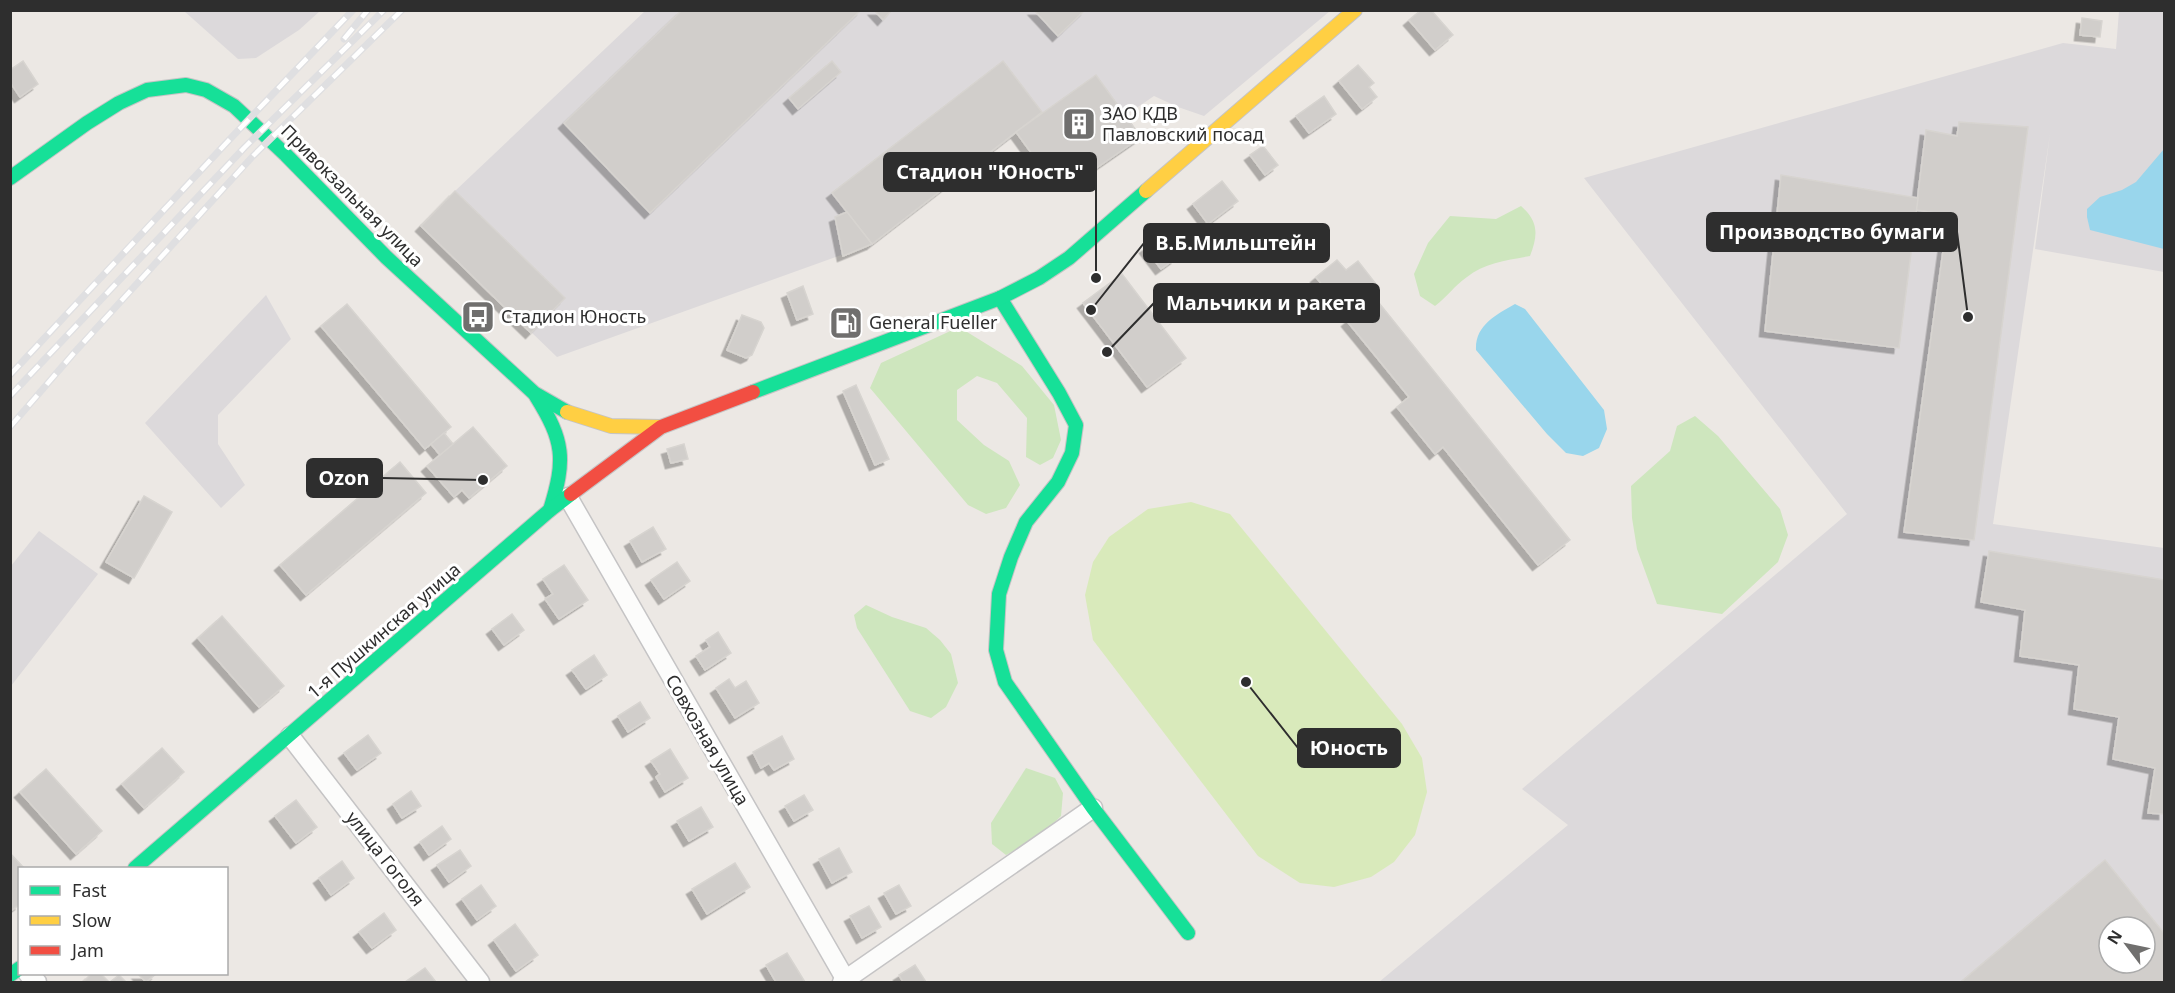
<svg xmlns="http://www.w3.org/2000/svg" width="2175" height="993" font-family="'Noto Sans',sans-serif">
<defs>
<filter id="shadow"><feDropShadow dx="-5.5" dy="5.5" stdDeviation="0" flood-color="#0004"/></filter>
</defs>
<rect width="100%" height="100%" fill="#ece8e4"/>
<g fill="#dcd9db" fill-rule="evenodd">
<path d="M2157 10 2164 12V272L2035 249 2050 134 1993 524 2164 548V982H1379L1568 825 1522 789 1847 514 1584 178 2063 43 2116 49 2119 11ZM2109 927H2145V963H2109Z"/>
<polygon points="184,11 320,11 299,30 256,58 238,59"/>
<polygon points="645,11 1330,11 1204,116 1178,107 1154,96 1126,115 1141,137 1095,169 1086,156 1051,180 1016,132 872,244 557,357 421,226 455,191"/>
<polygon points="266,295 291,339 218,415 218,444 245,485 221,508 145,423"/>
<polygon points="39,531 98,574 11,686 11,566"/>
</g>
<g fill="#cee6be">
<path d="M1521 206C1539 222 1538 235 1530 256 1509 260 1484 263 1467 277 1455 285 1447 297 1435 306L1420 296 1414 274 1428 243 1450 216 1496 219Z"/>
<polygon points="959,327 1022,366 1054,405 1061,440 1053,458 1040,465 1026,457 1027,418 997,383 977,376 957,390 957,420 984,445 1009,461 1020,485 1006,508 986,514 968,505 870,388 881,363"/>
<polygon points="1695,416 1718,436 1780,509 1788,535 1778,562 1722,614 1657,604 1637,549 1632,518 1631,486 1670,451 1677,426"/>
<polygon points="866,605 892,617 926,628 940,640 951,654 958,683 946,707 931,718 910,711 857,628 854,615"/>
<polygon points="1026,768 1055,778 1063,793 1061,816 1038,838 1006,855 992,844 991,823"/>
</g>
<polygon fill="#d9eabb" points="1191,502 1230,514 1402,724 1422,758 1427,792 1415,835 1394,862 1371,877 1334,887 1300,883 1258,856 1093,640 1085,595 1093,562 1109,537 1148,509"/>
<g fill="#99d6ec">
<polygon points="2164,149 2164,249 2090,230 2087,217 2087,209 2100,197 2122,190 2136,182"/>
<path d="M1515 304 1525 309 1604 410 1607 429 1599 448 1583 456 1566 453 1547 434 1476 350C1475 325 1496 315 1515 304Z"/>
</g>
<g fill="#d1cecb" stroke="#d7d4d0" stroke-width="1.5" fill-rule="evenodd" filter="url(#shadow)">
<polygon points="682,10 861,10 650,213 564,123"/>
<polygon points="874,10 892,10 883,20"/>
<polygon points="1034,10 1085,10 1058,36"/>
<polygon points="1421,10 1431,10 1453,35 1435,50 1409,20"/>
<polygon points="2082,18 2102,21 2100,37 2080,35"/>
<polygon points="23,61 38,84 20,97 10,82 10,70"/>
<polygon points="832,61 841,72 798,109 789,98"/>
<polygon points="1003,61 1042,112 872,244 832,193"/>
<polygon points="1358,65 1374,83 1369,87 1377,97 1362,109 1339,81"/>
<polygon points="1096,75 1141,137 1095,169 1086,156 1051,180 1016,132"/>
<polygon points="1324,96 1336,114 1309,133 1296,116"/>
<polygon points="1959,122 2028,127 1974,540 1904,532 1948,215 1916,210 1926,130 1957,136"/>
<polygon points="1263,146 1278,165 1265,175 1250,155"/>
<polygon points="1781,175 1918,198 1899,348 1765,331"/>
<polygon points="1222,181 1238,201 1208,224 1193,204"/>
<polygon points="455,191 565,298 531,333 421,226"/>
<polygon points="847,212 872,244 843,256 835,217"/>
<polygon points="1160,237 1176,258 1161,269 1145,248"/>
<polygon points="1337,260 1346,270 1358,261 1376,284 1342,310 1316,277"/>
<polygon points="1122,274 1186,358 1147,387 1083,303"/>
<polygon points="803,286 813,314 797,320 787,293"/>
<polygon points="1375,298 1570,540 1538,565 1443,447 1435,454 1397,407 1409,397 1347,321"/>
<polygon points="347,304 451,427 425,449 321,326"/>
<polygon points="742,315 761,322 764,328 752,355 746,358 727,350"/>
<polygon points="856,385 889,459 875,465 843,391"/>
<polygon points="473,427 507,466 469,498 462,490 454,497 427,466"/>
<polygon points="444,433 453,444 440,455 431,444"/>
<polygon points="684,444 688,459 671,463 667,449"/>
<polygon points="400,462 426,493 306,595 280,565"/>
<polygon points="144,496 172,512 134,578 106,562"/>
<polygon points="653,527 666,549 642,562 630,541"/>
<polygon points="1989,551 2164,580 2164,814 2148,813 2155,768 2113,759 2119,717 2074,709 2079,665 2020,656 2025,610 1981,602"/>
<polygon points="677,562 690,581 664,599 651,580"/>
<polygon points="564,565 588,600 559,619 545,599 553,594 543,579"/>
<polygon points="512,614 524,630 504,645 492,629"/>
<polygon points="222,616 284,686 259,707 198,638"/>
<polygon points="718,632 731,653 705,670 696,656 710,647 706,640"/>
<polygon points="594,655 607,675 586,689 572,670"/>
<polygon points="729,679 735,688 746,681 759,703 735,718 716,688"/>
<polygon points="640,702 650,718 628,732 618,716"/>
<polygon points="368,735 381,753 357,770 344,753"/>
<polygon points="782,736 794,759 774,770 769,763 761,768 753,752"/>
<polygon points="162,748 184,772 144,808 122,784"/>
<polygon points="670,749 688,778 665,792 656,777 660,774 651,761"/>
<polygon points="46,769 102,831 76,854 20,792"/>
<polygon points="411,791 421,806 402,818 393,804"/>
<polygon points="804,795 813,810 794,821 785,806"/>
<polygon points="296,800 317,827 296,843 275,816"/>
<polygon points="701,807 713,827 689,841 677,821"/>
<polygon points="442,826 451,839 429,855 420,842"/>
<polygon points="839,848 852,872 832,883 819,859"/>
<polygon points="460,850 471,866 449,882 437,865"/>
<polygon points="10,853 24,868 20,868 20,904 12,910"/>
<path d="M2105 860 2164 933V982H1963L1962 981ZM2109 927H2145V963H2109Z"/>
<polygon points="342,861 354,878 331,895 319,878"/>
<polygon points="735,863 750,887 707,914 692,889"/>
<polygon points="481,885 496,906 477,920 462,899"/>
<polygon points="899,885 911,906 896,914 884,893"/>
<polygon points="869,906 881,927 862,938 850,916"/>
<polygon points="384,913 396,930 372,948 359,932"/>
<polygon points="515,924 538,955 516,971 494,940"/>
<polygon points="787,953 805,982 776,982 766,965"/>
<polygon points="915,965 926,982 903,982 899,975"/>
<polygon points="425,968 436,982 405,982"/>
<polygon points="91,974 101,974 109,982 83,982"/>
<polygon points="138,974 156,974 146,982"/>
<polygon points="119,975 126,982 110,982"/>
</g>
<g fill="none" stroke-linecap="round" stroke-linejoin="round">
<defs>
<g id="street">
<polyline points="568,497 847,982"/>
<polyline points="290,736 480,982"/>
<polyline points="28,974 37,982"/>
<polyline points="842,982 1093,808"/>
</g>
<g id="fast">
<polyline points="10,178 87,123 119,103 147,90 186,85 206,90 234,106 286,155 386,257 534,393 567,412"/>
<polyline points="1000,298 1059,393 1076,425 1072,453 1058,482 1026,522 1011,557 999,594 996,650 1005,682 1093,808 1188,933"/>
<polyline points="753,392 1000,298 1039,278 1069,258 1146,191"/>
<path d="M536 396C564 441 566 459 550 510"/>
<polyline points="135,868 550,510 571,494"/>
<polyline points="10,975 20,968"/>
</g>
<g id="slow">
<polyline points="1146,191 1355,10"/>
<polyline points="567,412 611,426 661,427"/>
</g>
<polyline id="jam" points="571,494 661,427 753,392"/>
</defs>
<use href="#street" stroke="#c5c4c5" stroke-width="21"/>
<use href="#fast" stroke="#c5c4c5" stroke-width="16"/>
<use href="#slow" stroke="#c5c4c5" stroke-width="16"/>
<use href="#jam" stroke="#c5c4c5" stroke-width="16"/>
<use href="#street" stroke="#fcfcfb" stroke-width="18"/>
<use href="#fast" stroke="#16e098" stroke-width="14"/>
<use href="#slow" stroke="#ffcf43" stroke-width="14"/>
<use href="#jam" stroke="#f24e42" stroke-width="14"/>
<defs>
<g id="rail">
<polyline points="344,39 368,10"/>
<polyline points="10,375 230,139 353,10"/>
<polyline points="10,396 245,147 384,10"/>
<polyline points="10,427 73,354 253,156 402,10"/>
</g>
</defs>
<use href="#rail" stroke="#dfdfe1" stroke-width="7"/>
<use href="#rail" stroke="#fff" stroke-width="4.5" stroke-dasharray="14" stroke-linecap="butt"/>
</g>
<defs>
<symbol id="building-square" viewBox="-11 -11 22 22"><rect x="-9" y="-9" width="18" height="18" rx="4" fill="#706f6e" stroke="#fff"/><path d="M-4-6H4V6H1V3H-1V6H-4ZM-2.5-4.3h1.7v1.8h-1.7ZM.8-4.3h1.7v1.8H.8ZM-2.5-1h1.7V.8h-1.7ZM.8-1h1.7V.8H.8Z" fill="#fff"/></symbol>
<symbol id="bus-square" viewBox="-11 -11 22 22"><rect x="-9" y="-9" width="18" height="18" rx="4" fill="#706f6e" stroke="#fff"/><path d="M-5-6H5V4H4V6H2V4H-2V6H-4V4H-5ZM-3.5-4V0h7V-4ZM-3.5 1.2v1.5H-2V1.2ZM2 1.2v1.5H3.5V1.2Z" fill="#fff"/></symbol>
<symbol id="fuel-square" viewBox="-11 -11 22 22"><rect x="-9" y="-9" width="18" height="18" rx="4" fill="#706f6e" stroke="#fff"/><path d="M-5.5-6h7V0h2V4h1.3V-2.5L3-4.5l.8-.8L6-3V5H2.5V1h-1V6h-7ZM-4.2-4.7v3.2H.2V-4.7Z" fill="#fff"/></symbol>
</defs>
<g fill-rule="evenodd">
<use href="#building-square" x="1060" y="105" width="38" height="38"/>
<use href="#bus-square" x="459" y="298" width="38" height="38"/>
<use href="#fuel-square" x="827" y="304" width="38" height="38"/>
</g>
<g text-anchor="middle" stroke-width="6" stroke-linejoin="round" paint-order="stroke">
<g font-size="18" fill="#2e2e2e" stroke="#fff" text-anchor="start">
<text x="1102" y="120">ЗАО КДВ<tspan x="1102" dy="21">Павловский посад</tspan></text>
<text x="501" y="323">Стадион Юность</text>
<text x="869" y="329">General Fueller</text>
</g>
<g font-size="18" fill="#2e2e2e" stroke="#fff">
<text transform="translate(352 196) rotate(45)" y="6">Привокзальная улица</text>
<text transform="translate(384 631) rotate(-41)" y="6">1-я Пушкинская улица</text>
<text transform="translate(707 740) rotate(60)" y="6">Совхозная улица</text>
<text transform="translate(385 859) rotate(52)" y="6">улица Гоголя</text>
</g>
</g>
<path fill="none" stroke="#2e2e2e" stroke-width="2" d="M1096 278L1096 172M1968 317L1957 232M1091 310L1144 243M1107 352L1154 303M483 480L382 478M1246 682L1298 748"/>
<g fill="#2e2e2e" stroke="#fff" stroke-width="2">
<circle cx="1096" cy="278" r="6"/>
<circle cx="1968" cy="317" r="6"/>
<circle cx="1091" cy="310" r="6"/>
<circle cx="1107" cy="352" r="6"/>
<circle cx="483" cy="480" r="6"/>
<circle cx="1246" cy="682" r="6"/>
</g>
<g fill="#2e2e2e" stroke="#2e2e2e" stroke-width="2">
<rect x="884" y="153" width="212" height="38" rx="6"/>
<rect x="1707" y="213" width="250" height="38" rx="6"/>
<rect x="1144" y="224" width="185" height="38" rx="6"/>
<rect x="1154" y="284" width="225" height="38" rx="6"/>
<rect x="307" y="459" width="75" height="38" rx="6"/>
<rect x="1298" y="729" width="102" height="38" rx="6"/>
</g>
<g font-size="20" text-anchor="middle" font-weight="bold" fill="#fff">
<text x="990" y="179">Стадион "Юность"</text>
<text x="1832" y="239">Производство бумаги</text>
<text x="1236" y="250">В.Б.Мильштейн</text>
<text x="1266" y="310">Мальчики и ракета</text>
<text x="344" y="485">Ozon</text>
<text x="1349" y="755">Юность</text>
</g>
<rect width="2175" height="993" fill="none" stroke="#2e2e2e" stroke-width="24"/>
<rect x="18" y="867" width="210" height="108" fill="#ffffff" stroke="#ababab" stroke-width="1.5"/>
<rect x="30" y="886" width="30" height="9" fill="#16e098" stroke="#ababab" stroke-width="1.5"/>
<text x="72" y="897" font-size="18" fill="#2e2e2e">Fast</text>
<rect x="30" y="916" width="30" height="9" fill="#ffcf43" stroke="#ababab" stroke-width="1.5"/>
<text x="72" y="927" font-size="18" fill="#2e2e2e">Slow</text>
<rect x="30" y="946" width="30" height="9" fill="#f24e42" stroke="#ababab" stroke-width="1.5"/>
<text x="72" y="957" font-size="18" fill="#2e2e2e">Jam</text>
<g transform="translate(2127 945) rotate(302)"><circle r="28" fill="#ffffff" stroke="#ababab" stroke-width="1.5"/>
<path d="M0-4.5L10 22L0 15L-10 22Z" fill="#706f6e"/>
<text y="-9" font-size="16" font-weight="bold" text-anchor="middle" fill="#2e2e2e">N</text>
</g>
</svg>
